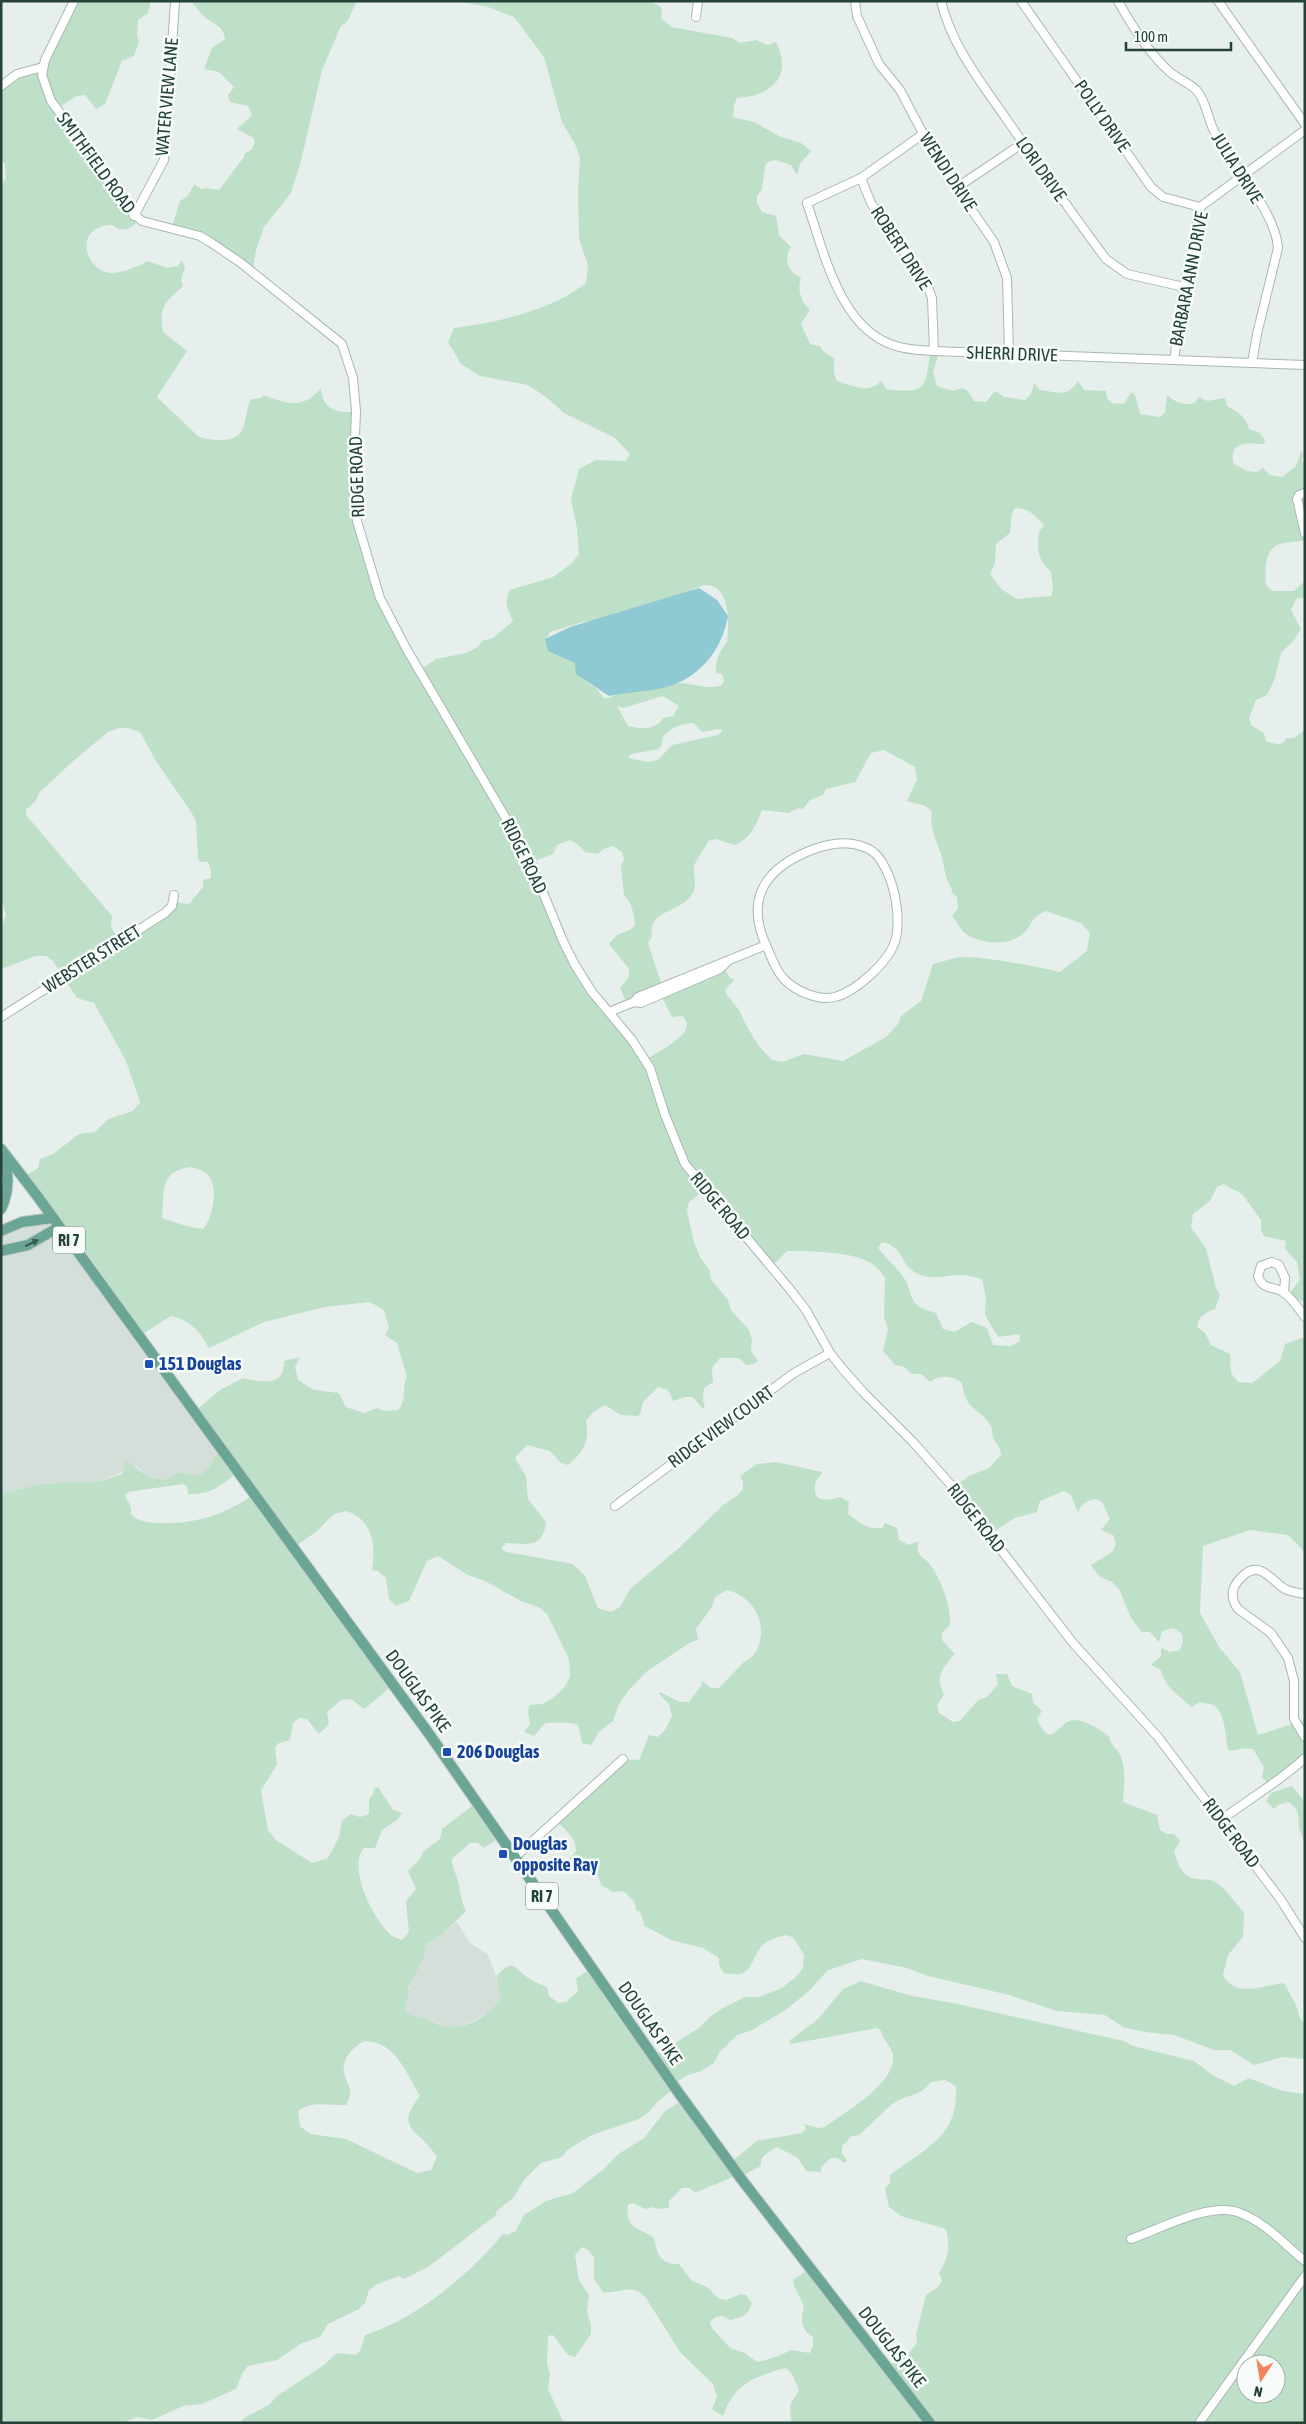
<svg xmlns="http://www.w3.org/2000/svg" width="1306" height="2424" font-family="'Asap Condensed',sans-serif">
<rect width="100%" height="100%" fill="#e6efeb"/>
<g fill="#d4dfda">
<polygon points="49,1217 220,1449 205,1473 199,1476 178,1472 165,1480 149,1477 136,1466 101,1481 40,1484 1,1494 1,1230"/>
<polygon points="457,1922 470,1943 488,1955 500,1986 500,2000 492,2011 460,2027 446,2027 427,2019 410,2017 405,2011 404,2005 412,1978 424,1957 426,1944 443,1934"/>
</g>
<g fill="#bfe0c8" fill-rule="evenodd">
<path d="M75 1H151L148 13 138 20 137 36 139 42 134 56 122 61 105 104 96 109 85 95 77 96 58 108 127 206 140 217C133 229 123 234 112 225 73 226 84 270 110 273 120 274 139 266 148 261L167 268 178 266 182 260 185 267 181 280 183 286C164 304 159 305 163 332L187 351 157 397 199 437C210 440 233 444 241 432 246 425 246 408 251 399L261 398 263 395C287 403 302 411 321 388 322 409 336 413 355 412L353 488 358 520 389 615 421 669 436 659 466 653 478 647 482 641 493 638 513 621C508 610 503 601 510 590L553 577 571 564 579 554 577 528 571 499 579 469 596 460 626 461 630 454 615 438 564 413 546 397 528 385 480 376 461 364 448 342 454 328C498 322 550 311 586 283L588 265 579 239 578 190 580 158 575 144 562 122 544 57 514 17 488 7 458 1H651L662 8 661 18 671 27 732 38 740 43 756 40 768 45 776 42C793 76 772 96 737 98L734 105 733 117 754 122 781 137 801 143 811 151 800 164 797 175 791 165 775 160 768 162 765 166 762 189 757 196V203L762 212 776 216 779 235 791 247C783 260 788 272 801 278 797 289 801 303 810 310L801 324 810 344 820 346 824 352 834 358V373L837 381C852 385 869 395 881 381L886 389C925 394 926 389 930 352L940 350 933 372 937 386 953 391 963 388 968 391 974 401 986 402 995 391 1004 397 1025 400 1031 394 1034 383 1040 390C1058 392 1067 398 1078 381L1084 390 1106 391 1107 398 1112 403 1124 404 1131 392 1135 395 1140 414 1160 417 1165 412 1167 395C1175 402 1184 406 1195 403L1199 397 1207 401 1225 398 1227 406C1237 411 1247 418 1249 429L1260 433 1265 440 1264 444C1248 443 1227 441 1234 464L1247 471 1257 472 1263 468 1270 475 1282 477 1296 466 1301 451 1303 454 1302 462 1305 463V540C1297 542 1284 542 1277 545 1264 552 1265 573 1266 585L1272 591H1294L1305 581V597L1296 599 1291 610 1301 629 1294 640 1281 653 1275 678 1267 695 1256 700 1249 718 1251 725 1264 733 1266 741C1275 744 1281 747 1287 738H1294L1305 730V1301L1293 1300 1289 1294 1300 1280 1297 1262 1285 1249 1286 1241 1264 1236 1261 1230V1220L1242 1194 1223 1184 1217 1187 1210 1201 1193 1214 1191 1228 1206 1248 1216 1288 1220 1295 1215 1309C1205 1313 1198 1316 1197 1327L1205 1333 1211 1345 1230 1354 1231 1373 1238 1382 1252 1383 1280 1361 1285 1344 1305 1337V1552L1288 1535 1250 1530 1203 1546 1200 1613 1219 1647 1240 1672 1258 1735 1305 1720V1755L1267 1783 1262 1777 1264 1767 1253 1749C1243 1747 1237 1751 1228 1750 1226 1739 1225 1710 1213 1705 1208 1703 1205 1704 1200 1702L1192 1707C1179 1695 1165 1688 1161 1670L1151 1665 1161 1656V1648L1170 1652 1180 1650 1183 1642 1182 1634 1174 1628 1162 1631 1159 1642 1150 1632H1142L1131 1618 1119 1589 1112 1582 1100 1577 1092 1567 1091 1565 1112 1552 1116 1544 1113 1535 1101 1530 1110 1519 1102 1502 1095 1499C1086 1501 1080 1504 1078 1513L1071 1495 1064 1491 1040 1501 1037 1512 1015 1518 990 1534 953 1487 969 1476 989 1468 1001 1455C1001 1446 996 1445 993 1437 992 1434 993 1430 991 1426 979 1407 965 1411 962 1383 952 1375 940 1375 930 1382L921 1374H912L904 1367 895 1365 883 1351 888 1329 884 1317 885 1278C882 1274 879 1269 875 1266 857 1251 810 1251 787 1251L773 1265 706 1189 689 1202 687 1211 694 1242 700 1257 709 1269 711 1279 728 1300 731 1310 749 1330 752 1340 751 1351 758 1361 754 1364 746 1365 739 1358H720L712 1368 713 1382 704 1388 703 1402 705 1405 703 1409 693 1397H685L673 1401 668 1390 658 1387 643 1402 640 1414 638 1416 621 1415 605 1405 593 1412 586 1421C590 1441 584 1452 568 1465L561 1463 550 1451 527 1445 515 1458 526 1476 528 1499 546 1522C543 1549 527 1544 506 1543L501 1548 506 1552 573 1564 585 1576 598 1608 611 1612 620 1607 630 1589 680 1547 722 1506 738 1495 743 1489V1482L740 1476 757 1464 776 1462 822 1472C820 1477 815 1480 815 1485 812 1503 829 1501 840 1497L849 1502 848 1514C860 1522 865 1530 882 1528L885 1523 897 1528 899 1540 909 1545 919 1541C914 1554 922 1556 929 1563 932 1567 939 1578 941 1584 946 1595 951 1612 950 1625L942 1633V1640L955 1654C944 1666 934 1677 944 1694L937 1706 939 1713 953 1722 960 1721 978 1700 987 1697 998 1684 996 1674H1007L1012 1686 1032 1694 1033 1702 1042 1711 1037 1719C1053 1753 1056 1721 1074 1720 1087 1720 1098 1729 1109 1736 1110 1745 1118 1749 1121 1757 1126 1770 1124 1788 1123 1802L1157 1815 1160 1830 1167 1834H1174L1180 1841 1174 1851C1178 1864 1182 1878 1198 1879 1202 1880 1209 1879 1213 1881 1225 1886 1234 1903 1244 1912L1243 1937 1228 1955 1223 1975C1235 1999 1263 1985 1284 1983L1296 2005 1301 2020 1305 2023V2059L1283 2057 1254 2065 1230 2050H1214L1174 2035 1145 2032 1123 2027 1105 2015 1057 2011 1009 1995 928 1976 907 1968 862 1959 828 1970 809 1991 787 2009 752 2030 737 2035 719 2053 714 2063 701 2071 688 2075 673 2084 674 2089 658 2101 650 2111 639 2119 592 2135 567 2150 562 2157 541 2163 524 2180 514 2197 497 2211 495 2216 428 2267 404 2279 399 2276 375 2285 369 2290 365 2303 359 2309 328 2324 320 2337 302 2343 277 2360 248 2366 243 2372 236 2389 202 2404 183 2406 152 2420 137 2417 122 2423H1V1494L40 1484 101 1481 122 1474 126 1461 149 1477 165 1480 178 1472C210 1480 204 1471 220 1449L195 1411 220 1390 243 1378C261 1382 285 1388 284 1361L300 1357 295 1367 298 1380 314 1390 339 1393 346 1407 364 1413 377 1408 384 1411 398 1410C408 1400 401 1387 407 1377L397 1343 385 1335 389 1328 384 1310 370 1302 325 1307 264 1322 209 1348C199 1330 191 1321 171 1316L140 1336 24 1177 38 1168 40 1159 53 1154 79 1134 95 1132 108 1119 133 1111 140 1102 126 1061 94 1003 77 998 53 961 46 956H36L1 969V927L6 915 1 898V185L6 178 5 164 1 160V87L19 71 42 66ZM1015 508C1029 508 1036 516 1044 526L1039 531C1037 550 1037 559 1051 572L1053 589 1051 596 1018 599 1002 590 990 574 995 563 996 544 1010 533 1012 513ZM704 585C731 584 729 623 727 642 719 652 715 660 716 673L722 674 724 680 722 685C706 691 693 682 676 683 660 684 641 688 625 691 617 693 613 699 604 698L596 688 584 680 579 663 547 638 550 632 583 622 621 618ZM663 696 679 706 673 716 663 718C655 731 641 729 628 726L617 706 623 708ZM694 723 702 732 721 729 722 731 718 735 672 745 658 760 648 762 628 758 631 754 659 749 662 744 663 737C670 728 682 723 694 723ZM119 728H128L140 732 156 761 191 812 196 821 198 859 200 862H208L211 870V878L203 880V887L189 904 173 902 120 941 111 927 112 916 26 815V809L35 802 40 792 70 764 108 732ZM884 750 915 767 917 780 907 801 925 806 932 811C929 828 936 839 941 854 945 867 944 878 952 889L951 892 957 897 958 908 952 916C957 921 961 931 966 934 981 944 1010 947 1025 932 1034 922 1030 918 1046 911L1081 923 1090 933 1087 951 1060 972C1028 965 995 958 963 957 955 957 942 962 933 964L921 1001 901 1016 898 1024 886 1037 843 1061 804 1054 782 1062 772 1060C758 1047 748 1030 741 1014 737 1005 729 1000 725 991L729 985 735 980 730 978 721 963 662 986 648 943 652 936C646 912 680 911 690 897 699 885 693 879 694 867 694 863 706 847 709 840L716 839 734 845C752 838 755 826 762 810L789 813 798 808 803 809 810 800 823 795 826 789 855 782 871 753ZM570 840 576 843 585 852 598 854 603 849 613 846 622 852 624 859 621 866 624 896C632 902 634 915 635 925L630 930 617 935 609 944 629 969V977L620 988 626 1001 659 991 672 1017 682 1016C701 1032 659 1051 647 1059L591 985 563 937 532 862 553 854 557 845ZM189 1167C196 1168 202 1170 208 1175 219 1187 213 1217 203 1229L186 1226 162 1218C165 1192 158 1173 189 1167ZM882 1242C905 1248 899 1263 916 1273 930 1281 947 1275 962 1275 969 1275 976 1278 982 1279L986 1298 985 1315 998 1337 1019 1334 1020 1341 1011 1346 993 1345 987 1328 972 1322 954 1332 943 1329 936 1313C930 1311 922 1309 918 1306 911 1301 910 1288 906 1281 898 1268 887 1260 878 1248ZM237 1473 253 1495C238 1505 220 1515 201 1519 186 1523 141 1528 131 1514V1507L125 1496 128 1492 183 1484 187 1486 188 1494C213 1494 218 1487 237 1473ZM346 1511C373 1519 376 1546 372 1570L378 1571 386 1578 389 1599 396 1606 409 1601 427 1561 438 1556 468 1575 485 1581 521 1601 538 1607 547 1614 569 1659 570 1677 564 1688 553 1698 542 1704 530 1705 528 1710 530 1724 524 1732 534 1736 544 1724C550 1722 572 1722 578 1725L582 1743 591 1745 599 1732 613 1721 619 1704 628 1691 646 1672 691 1642 698 1640 696 1629 712 1607 715 1597 727 1590C754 1596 771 1627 755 1653 752 1658 744 1661 740 1666 733 1673 726 1681 719 1688H711L702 1681 701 1686 689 1702H680L660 1692 659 1694 669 1704 672 1716 665 1730 658 1737 649 1735 639 1760 623 1759 557 1822C566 1830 576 1838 576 1851L569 1859 567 1867 575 1870 585 1865C593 1868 600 1876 601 1885L613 1892 623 1891 634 1901 636 1910 640 1912 645 1926 671 1940 703 1948 719 1958V1965L724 1973C753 1979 748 1964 761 1947 766 1940 779 1937 787 1935L794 1938 804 1955 803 1967 798 1975 782 1988 759 1997H745L723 2008 711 2016 699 2028 654 2056 591 1969 576 1978 578 1991 566 2002 558 2003 549 1996 547 1987C541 1984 534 1982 528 1978 514 1967 513 1958 497 1976L500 2000C489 2015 467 2029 447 2027 439 2026 433 2021 426 2019 417 2016 412 2018 405 2011 404 2003 410 1995 408 1988L424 1957 426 1944 443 1934 466 1911C459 1898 461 1887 456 1875 454 1868 452 1867 452 1859L470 1843H478L484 1848 499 1838 476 1803 442 1829 440 1839 423 1852 419 1860 408 1871 416 1889 406 1901 409 1932 402 1940C397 1938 392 1937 389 1933 373 1918 347 1867 364 1848H375L382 1830 397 1820 402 1813 393 1810 378 1787 374 1789 373 1794 369 1799V1814L360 1817 351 1814 342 1820 339 1837 328 1858 312 1863 276 1840 268 1830 261 1790 277 1765 275 1748 279 1743 290 1740 293 1723 300 1718 307 1719 319 1734 329 1724 327 1712 341 1700 351 1699 364 1709 392 1686 294 1547 316 1532 334 1514ZM365 2041C395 2041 407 2074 420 2096 393 2130 419 2128 437 2157L431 2170 417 2173 346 2139 310 2134 300 2126 298 2111C312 2100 329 2106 346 2105 355 2091 347 2086 344 2072 341 2059 355 2045 365 2041Z"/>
<path d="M190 1H357L347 22 341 26 322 70 301 161 291 193 264 227 256 250 253 268 172 226 180 201 188 196 194 184 201 189 206 188 219 190 244 157V154L252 149 255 141 252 137 237 129 252 115 248 106 230 102 228 95 234 87 219 72 204 69 212 48 225 39C223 26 217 26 207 19 201 15 196 6 190 1Z"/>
<path d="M1292 1786 1305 1802V1844C1303 1838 1300 1833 1299 1827 1298 1815 1300 1809 1288 1802L1278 1805 1274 1809 1266 1801 1271 1793Z"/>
<path d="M861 1981 912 1996 953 2003 1124 2041 1133 2046 1194 2061 1211 2074 1234 2086 1249 2078 1282 2091 1305 2094V2423H791L790 2405 799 2390 792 2374 786 2368C756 2375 733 2385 723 2416L712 2409 717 2397 713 2384 680 2352 646 2298C630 2282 622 2294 603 2292L594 2279V2257L588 2250 582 2247 575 2255 579 2280 589 2295 587 2312 591 2324V2334L575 2357 568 2355 553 2335 548 2336 547 2363 550 2374 548 2389 564 2423H240L244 2418 269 2405 277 2396 324 2365 337 2353 355 2355 360 2351 365 2335C416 2319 469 2275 503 2234L508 2235 516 2231 524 2215 546 2201 573 2193 605 2168 617 2155 644 2138 665 2111 683 2100 730 2163 757 2141 802 2133 806 2129 804 2124 818 2128 825 2127C845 2112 897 2083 893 2055 892 2048 883 2039 881 2031L877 2028 791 2044 789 2041 818 2019 843 1989ZM945 2080 956 2086C959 2137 925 2148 890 2175V2183L885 2188 889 2207 901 2216 946 2229C950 2246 949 2258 939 2273L942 2280 938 2287 926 2295 916 2335 917 2343 908 2354 886 2367 809 2269 793 2280 794 2286 804 2306C801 2320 800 2329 813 2337V2345L810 2353 791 2350C780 2356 768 2360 757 2362L745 2353 730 2348 712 2328 710 2322C717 2315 721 2314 730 2320 742 2317 748 2316 752 2303L746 2295 741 2294 726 2300 718 2298 707 2287 692 2281 679 2264C660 2265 657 2253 654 2238 638 2227 625 2229 628 2205L633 2203 645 2209 654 2207 655 2209 669 2208V2201L682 2188H689L696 2193C710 2185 723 2183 737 2174L740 2177 761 2166C759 2156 769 2152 777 2147L798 2158 806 2171 821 2172V2167L831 2158H838L844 2163 847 2160 842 2154V2146L852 2136 859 2135C871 2125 882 2112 894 2103 909 2093 918 2098 931 2082ZM1246 2364H1276V2394H1246Z"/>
</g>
<path fill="#8ec9d4" d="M699 588 717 600 728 616C722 648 704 673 673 685 657 691 628 692 609 696L576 674 575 663 548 651 545 639 570 627Z"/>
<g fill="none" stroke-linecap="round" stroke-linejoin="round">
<defs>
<g id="minor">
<polyline points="74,1 45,60 42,75 51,101 94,157 120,202 142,221 200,236 210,242 241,263 342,344 353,378 356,411 353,489 357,521 380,598 406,648 528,856 563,941 575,965 592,992 632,1040 650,1068 665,1115 685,1164 788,1287 806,1310 830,1353 841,1367 863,1392 913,1442 951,1485 1073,1643 1158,1737 1281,1900 1305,1938"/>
<polyline points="855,1 857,16 879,64 900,90 937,160 994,242 1007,278 1009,353"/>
<path d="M941 1C951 44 980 81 1005 117 1038 165 1071 212 1106 259L1127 274 1184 287"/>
<polyline points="1021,1 1151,187 1163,197 1200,207"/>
<path d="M1118 1C1132 26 1149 54 1170 72 1179 80 1191 83 1198 92 1206 102 1208 119 1214 131 1231 164 1276 212 1278 248L1257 334 1252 363"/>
<polyline points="1218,1 1305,124"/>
<polyline points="696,17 698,1"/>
<polyline points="1,86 17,74 43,67"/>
<path d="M923 134 861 178 807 203C824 252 840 330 896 346 908 350 921 350 934 351L1305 365"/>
<polyline points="861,178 871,203 929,290 932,298 934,351"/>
<polyline points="956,188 1023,143"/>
<polyline points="134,216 164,160 175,2"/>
<polyline points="1174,360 1184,287 1200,207 1305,130"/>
<polyline points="1305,493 1299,495 1297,499 1305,533"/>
<path d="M634 1002 638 997 766 945C771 956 775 970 784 979 795 991 818 1001 835 997 857 991 891 960 896 938 900 919 896 892 888 874 883 863 877 851 864 847 845 840 827 844 809 851 765 869 745 899 766 945"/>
<polyline points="609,1012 634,1002 641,1003 720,969 727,962"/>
<polyline points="1,1017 165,913 172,906 174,895"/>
<path d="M1284 1293 1285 1278 1279 1265 1272 1262 1261 1266 1258 1276C1262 1290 1273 1286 1283 1292 1291 1297 1299 1309 1305 1317"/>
<polyline points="615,1506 794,1373 830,1353"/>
<path d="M1305 1594C1298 1593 1291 1592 1285 1589 1273 1582 1261 1561 1245 1574 1240 1578 1235 1584 1233 1590 1232 1597 1234 1604 1238 1609L1271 1633 1288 1658 1294 1681V1719L1305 1737"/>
<path d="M1221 1820C1249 1799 1279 1782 1305 1758"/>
<polyline points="514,1858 623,1759"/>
<path d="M1131 2239C1160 2229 1211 2201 1240 2213 1265 2222 1285 2245 1305 2261"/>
<polyline points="1199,2423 1305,2276"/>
</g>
<g id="major">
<polyline points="1,1149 35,1193 432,1738 678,2092 742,2180 930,2423"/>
<path d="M1 1209C9 1192 10 1172 2 1155"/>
<polyline points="1,1231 22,1222 52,1218"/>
<polyline points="1,1251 28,1245 59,1227"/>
</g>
</defs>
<use href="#minor" stroke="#a8b8b2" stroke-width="10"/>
<use href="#major" stroke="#c2cac8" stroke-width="12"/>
<use href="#minor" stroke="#fff" stroke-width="8"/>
<use href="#major" stroke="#6aa596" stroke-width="10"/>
</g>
<defs><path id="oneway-solid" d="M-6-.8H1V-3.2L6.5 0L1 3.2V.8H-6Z" transform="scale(1.25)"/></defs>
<use fill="#365b51" href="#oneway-solid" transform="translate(32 1243) rotate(-25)"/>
<g fill="#1a4fb4" stroke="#f7fbf9" stroke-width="2">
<rect x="144" y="1359" width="10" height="10" rx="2.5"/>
<rect x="442" y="1747" width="10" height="10" rx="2.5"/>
<rect x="498" y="1849" width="10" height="10" rx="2.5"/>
</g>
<g text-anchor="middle" stroke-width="5" stroke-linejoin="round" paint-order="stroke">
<g fill="#f7fbf9" stroke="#637a73" stroke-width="1">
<rect x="53" y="1226.5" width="32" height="27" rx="4"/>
<rect x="526" y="1882.5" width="32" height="27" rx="4"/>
</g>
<g font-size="16" font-weight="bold" fill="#24423a">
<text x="69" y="1246">RI 7</text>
<text x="542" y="1902">RI 7</text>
</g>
<g font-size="18" fill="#24423a" stroke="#f7fbf9">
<text transform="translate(167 97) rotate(-85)" y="6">WATER VIEW LANE</text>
<text transform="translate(1102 116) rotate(55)" y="6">POLLY DRIVE</text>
<text transform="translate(96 163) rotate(54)" y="6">SMITHFIELD ROAD</text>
<text transform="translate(1237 168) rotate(58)" y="6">JULIA DRIVE</text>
<text transform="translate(1041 169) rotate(55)" y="6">LORI DRIVE</text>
<text transform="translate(948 172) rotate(57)" y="6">WENDI DRIVE</text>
<text transform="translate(901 248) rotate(57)" y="6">ROBERT DRIVE</text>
<text transform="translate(1189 279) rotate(-79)" y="6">BARBARA ANN DRIVE</text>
<text transform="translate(1012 354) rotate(2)" y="6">SHERRI DRIVE</text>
<text transform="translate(357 477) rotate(-92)" y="6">RIDGE ROAD</text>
<text transform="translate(524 856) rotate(64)" y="6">RIDGE ROAD</text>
<text transform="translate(92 959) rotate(-32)" y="6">WEBSTER STREET</text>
<text transform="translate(720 1206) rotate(50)" y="6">RIDGE ROAD</text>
<text transform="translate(721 1427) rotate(-36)" y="6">RIDGE VIEW COURT</text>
<text transform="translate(976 1518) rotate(52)" y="6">RIDGE ROAD</text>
<text transform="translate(418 1691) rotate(54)" y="6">DOUGLAS PIKE</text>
<text transform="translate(1231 1833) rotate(53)" y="6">RIDGE ROAD</text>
<text transform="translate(650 2023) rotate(55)" y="6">DOUGLAS PIKE</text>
<text transform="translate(892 2347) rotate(52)" y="6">DOUGLAS PIKE</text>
</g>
<g font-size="18" font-weight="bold" fill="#164399" stroke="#f7fbf9" text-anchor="start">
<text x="159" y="1370">151 Douglas</text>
<text x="457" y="1758">206 Douglas</text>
<text x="513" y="1850">Douglas<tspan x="513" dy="21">opposite Ray</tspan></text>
</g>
</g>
<rect width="1306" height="2424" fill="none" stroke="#24423a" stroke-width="5"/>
<g transform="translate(1261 2379) rotate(192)"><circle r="24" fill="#f7fbf9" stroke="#a3b1ad"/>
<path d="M0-4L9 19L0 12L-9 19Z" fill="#f4845f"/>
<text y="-8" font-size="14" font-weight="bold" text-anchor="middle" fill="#24423a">N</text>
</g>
<path d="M1126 42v8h105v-8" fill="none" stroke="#24423a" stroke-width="2.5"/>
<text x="1134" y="42" font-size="15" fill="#24423a" stroke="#f7fbf9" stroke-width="4" paint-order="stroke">100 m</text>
</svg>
